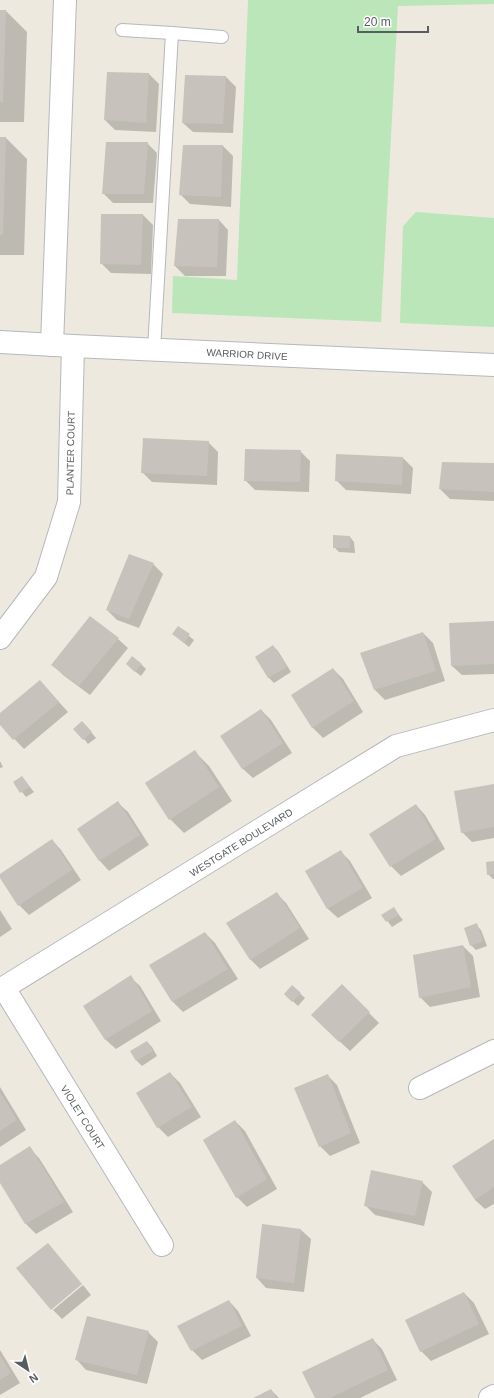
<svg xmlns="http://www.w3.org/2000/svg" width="494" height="1398" font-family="Arial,sans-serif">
<rect width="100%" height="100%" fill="#ede9df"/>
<g fill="#bbe6b9">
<polygon points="248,0 494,0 494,4 398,6 381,322 172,313 173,276 237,280"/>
<polygon points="416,212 494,218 494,327 400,323 403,226"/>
</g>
<g fill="#0003">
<polygon points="0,11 6,11 27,32 24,122 0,122"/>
<polygon points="108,73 149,74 159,84 156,132 115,130 105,120"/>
<polygon points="186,76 226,77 236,87 233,133 193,132 183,123"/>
<polygon points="0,138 6,138 27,159 24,255 0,255"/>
<polygon points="147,143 157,153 153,203 113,203 103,193"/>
<polygon points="223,146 233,156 231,207 190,204 180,194"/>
<polygon points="143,215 153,225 151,274 111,273 101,263"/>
<polygon points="219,220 228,230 226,276 185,276 175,266"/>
<polygon points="208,442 218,452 217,485 152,482 142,472"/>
<polygon points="300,451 310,461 309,492 255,490 245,480"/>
<polygon points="403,458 413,468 411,494 346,490 336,480"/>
<polygon points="443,463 494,464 494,501 450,499 440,489"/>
<polygon points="350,537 354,542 355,553 339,552 334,547"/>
<polygon points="153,564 163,574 139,628 117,620 107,610"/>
<polygon points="494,622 494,674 462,675 452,666"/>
<polygon points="178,627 194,640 189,647 178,638"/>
<polygon points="423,633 433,643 445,681 385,700 375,690 361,653"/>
<polygon points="118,639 128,648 90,695 63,675 53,665"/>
<polygon points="273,646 278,651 291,672 274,683 269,678 256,657"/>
<polygon points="141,664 146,669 141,676 132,669"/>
<polygon points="333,669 343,679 363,712 323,738 313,728 293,695"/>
<polygon points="49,691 68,712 24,749 0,724 0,715"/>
<polygon points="261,710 271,720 292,753 253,778 243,769 222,736"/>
<polygon points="87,727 96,738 88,744 84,739"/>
<polygon points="195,752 209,766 232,801 184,833 170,819"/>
<polygon points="0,761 3,767 0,768"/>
<polygon points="22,777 34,792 26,797 14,782"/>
<polygon points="494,785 494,838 472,842 462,832"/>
<polygon points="118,803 128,812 149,845 109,871 100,861 78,829"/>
<polygon points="416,805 425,815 445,849 401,876 391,866"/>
<polygon points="52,840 61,850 81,880 29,915 19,905 0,875"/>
<polygon points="340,851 350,861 372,898 338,918 328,909 306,872"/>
<polygon points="494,862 494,879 493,879 488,874"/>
<polygon points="276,893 286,903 309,939 260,969 250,959"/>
<polygon points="394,909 403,920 392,927 383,915"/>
<polygon points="0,910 12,929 0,937"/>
<polygon points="476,925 481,930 487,946 476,950 471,945"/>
<polygon points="205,933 215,943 238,979 183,1012 173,1002 150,966"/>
<polygon points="463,946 473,956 480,997 430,1007 420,997"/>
<polygon points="130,977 140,986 161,1021 116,1049 106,1040 85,1007"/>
<polygon points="292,986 305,998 298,1006 285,994"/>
<polygon points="342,986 379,1023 350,1051 322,1025"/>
<polygon points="147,1042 152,1047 157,1056 142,1066 137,1061 132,1051"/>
<polygon points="170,1073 180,1083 201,1117 168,1137 158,1127"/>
<polygon points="327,1075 337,1085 360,1143 330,1156 320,1146"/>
<polygon points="0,1087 26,1130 0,1147"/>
<polygon points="235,1121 245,1131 277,1189 247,1207 237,1197"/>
<polygon points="494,1140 494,1204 485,1209 475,1200"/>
<polygon points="29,1148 39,1158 73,1212 36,1234 26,1224 0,1181 0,1166"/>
<polygon points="422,1182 432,1192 424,1226 375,1215 365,1205"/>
<polygon points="263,1225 301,1230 311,1239 304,1292 266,1288 257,1278"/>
<polygon points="83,1285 91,1295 62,1319 53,1310"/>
<polygon points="464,1293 474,1303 489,1334 431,1361 421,1351"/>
<polygon points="229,1301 238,1311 251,1336 202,1360 192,1350"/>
<polygon points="148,1332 158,1342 147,1384 86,1370 77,1360"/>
<polygon points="372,1339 382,1349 397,1380 360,1398 316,1398"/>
<polygon points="0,1350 20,1383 0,1395"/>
<polygon points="271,1390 279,1398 255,1398"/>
</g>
<g fill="#c7c3bc">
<polygon points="0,10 6,10 3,102 0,102"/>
<polygon points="107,72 149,73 146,123 104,120"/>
<polygon points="185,75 226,76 223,124 182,123"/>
<polygon points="0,137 6,137 3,235 0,235"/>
<polygon points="106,142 148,142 144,194 102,194"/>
<polygon points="183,145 223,145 221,197 179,195"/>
<polygon points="101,214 143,214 141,265 100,264"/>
<polygon points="178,219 219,219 217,267 174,266"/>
<polygon points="143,438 209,441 207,476 141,473"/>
<polygon points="245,449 301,450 300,482 244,481"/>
<polygon points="336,454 403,457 402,485 335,481"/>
<polygon points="442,462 494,463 494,492 439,489"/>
<polygon points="333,535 350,536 350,548 333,548"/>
<polygon points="129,554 154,563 129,619 106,610"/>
<polygon points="90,616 119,638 79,686 51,665"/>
<polygon points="494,621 494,664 451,666 449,623"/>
<polygon points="178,626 190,634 184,643 172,634"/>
<polygon points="423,632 436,671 374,690 360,653"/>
<polygon points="273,645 287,667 268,678 255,657"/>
<polygon points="132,656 142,664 135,672 126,664"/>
<polygon points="333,668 354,701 312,728 291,695"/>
<polygon points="40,680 59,702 13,740 0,725 0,713"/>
<polygon points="261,709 283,743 242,769 220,736"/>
<polygon points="82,721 92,732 83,740 73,729"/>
<polygon points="195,750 219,787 169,820 145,783"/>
<polygon points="22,776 30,787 20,793 13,782"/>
<polygon points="494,784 494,827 461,833 454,791"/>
<polygon points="118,801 140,835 99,861 77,829"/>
<polygon points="416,804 436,839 390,867 369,834"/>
<polygon points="52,839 72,870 18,906 0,878 0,874"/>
<polygon points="341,850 363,888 327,909 305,871"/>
<polygon points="494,861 494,874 487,875 486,862"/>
<polygon points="277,892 300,928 250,960 226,923"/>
<polygon points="394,907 399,915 386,922 381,915"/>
<polygon points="477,923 483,941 470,946 464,928"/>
<polygon points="205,932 228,969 172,1002 149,965"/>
<polygon points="463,945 471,987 419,998 413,955"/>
<polygon points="131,975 152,1011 105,1040 83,1006"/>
<polygon points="342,984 370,1012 339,1042 311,1015"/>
<polygon points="292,985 301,993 292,1002 284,994"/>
<polygon points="147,1041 153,1051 136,1061 130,1051"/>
<polygon points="170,1072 192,1107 157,1128 136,1093"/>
<polygon points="328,1074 351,1133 319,1147 294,1088"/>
<polygon points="0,1092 17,1120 0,1131"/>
<polygon points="235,1120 267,1179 236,1198 203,1140"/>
<polygon points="494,1139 494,1187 475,1200 452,1166"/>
<polygon points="30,1146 64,1202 25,1224 0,1183 0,1165"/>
<polygon points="371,1170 423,1181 415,1216 364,1206"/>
<polygon points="262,1224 301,1229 294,1283 256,1278"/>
<polygon points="48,1243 82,1284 51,1310 16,1268"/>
<polygon points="464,1292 479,1324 420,1352 405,1320"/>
<polygon points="229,1300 242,1326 191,1351 177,1326"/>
<polygon points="87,1316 149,1331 137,1375 75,1360"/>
<polygon points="373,1338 388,1370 330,1398 315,1398 302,1372"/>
<polygon points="0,1355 11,1373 0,1380"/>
<polygon points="271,1389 276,1398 253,1398"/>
</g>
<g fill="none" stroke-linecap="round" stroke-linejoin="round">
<defs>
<g id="service">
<polyline points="122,30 172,33 222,37"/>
<polyline points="154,350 172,33"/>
</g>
<g id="minor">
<polyline points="52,345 65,0"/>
<polyline points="0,638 46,577 69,502 73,346"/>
<polyline points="4,988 162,1245"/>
<polyline points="0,990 396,746 494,720"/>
<polyline points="420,1088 494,1051"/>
<polyline points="490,1398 494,1396"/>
</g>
<polyline id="tertiary" points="0,342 73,346 494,365"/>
</defs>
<use href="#service" stroke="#b5b8bd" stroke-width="14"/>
<use href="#minor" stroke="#b5b8bd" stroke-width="24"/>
<use href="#tertiary" stroke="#b5b8bd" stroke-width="24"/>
<use href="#service" stroke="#fff" stroke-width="12"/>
<use href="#minor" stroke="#fff" stroke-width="22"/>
<use href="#tertiary" stroke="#fff" stroke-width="22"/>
</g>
<g text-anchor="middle" stroke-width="4" stroke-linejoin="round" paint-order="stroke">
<g font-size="10" fill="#585d61" stroke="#fff">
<text transform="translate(247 354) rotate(3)" y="4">WARRIOR DRIVE</text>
<text transform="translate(70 453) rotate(-89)" y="4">PLANTER COURT</text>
<text transform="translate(241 842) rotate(-32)" y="4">WESTGATE BOULEVARD</text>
<text transform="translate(83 1117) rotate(58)" y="4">VIOLET COURT</text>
</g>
</g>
<g transform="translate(28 1370) rotate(145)" stroke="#ffffff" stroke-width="3" paint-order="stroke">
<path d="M0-3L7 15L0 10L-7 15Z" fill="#585d61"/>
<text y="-6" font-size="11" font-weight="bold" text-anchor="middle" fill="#585d61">N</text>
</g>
<path d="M358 26v6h70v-6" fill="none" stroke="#585d61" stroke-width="2"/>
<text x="364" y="26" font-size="12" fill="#585d61" stroke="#ffffff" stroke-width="3" paint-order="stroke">20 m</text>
</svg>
